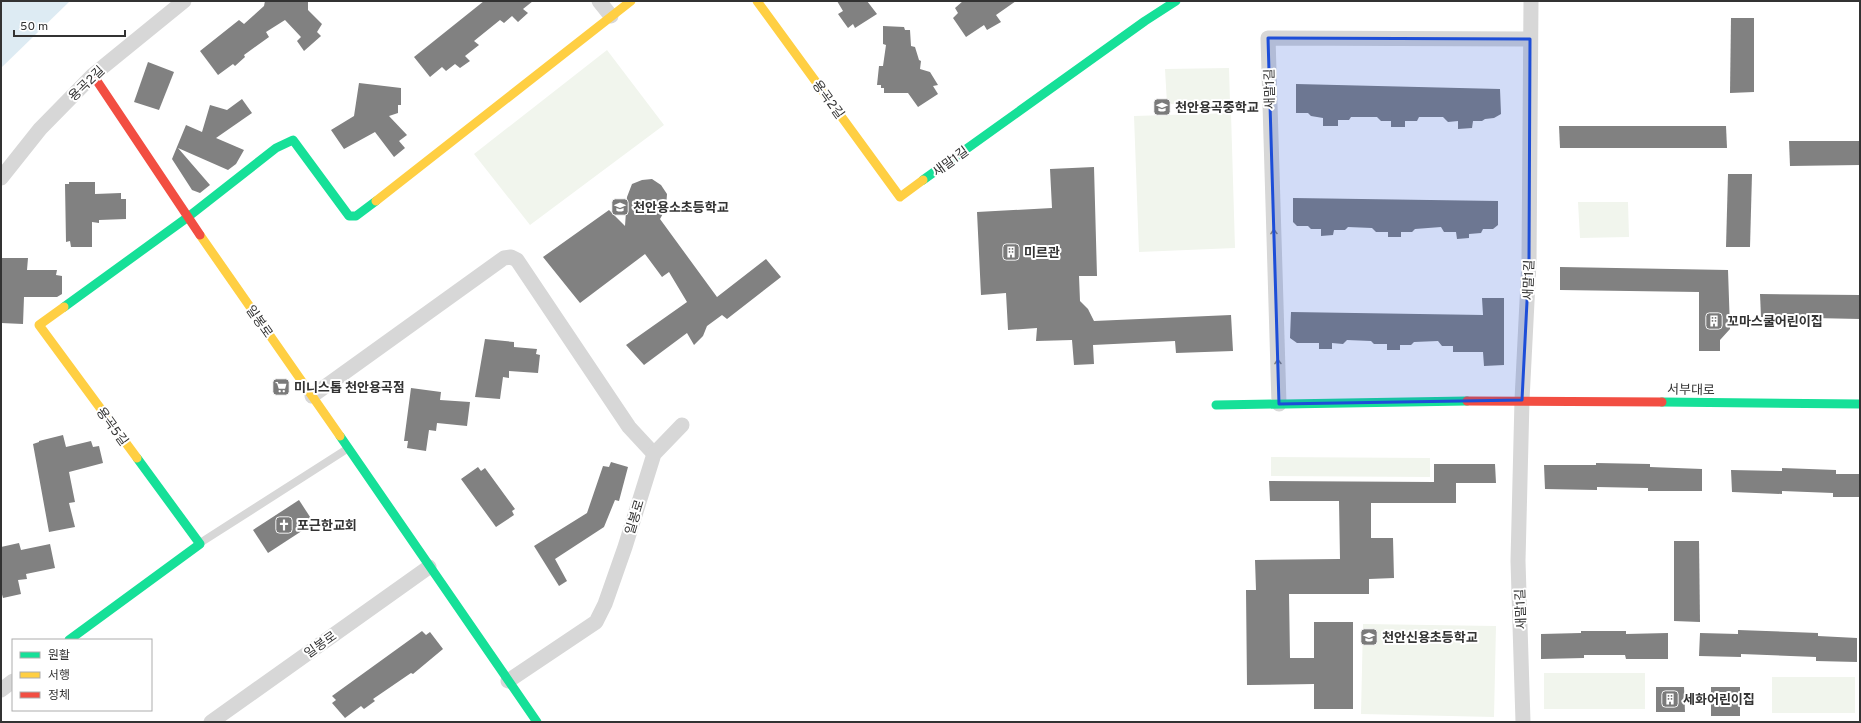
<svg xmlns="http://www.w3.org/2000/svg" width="1861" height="723" font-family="Overpass,'Noto Sans KR',sans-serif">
<rect width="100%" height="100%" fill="#fff"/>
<g fill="#f1f5ed">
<polygon points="607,50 664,125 530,225 474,154"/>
<polygon points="1229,68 1230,103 1167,104 1165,69"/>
<polygon points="1231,113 1235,248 1139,252 1134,116"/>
<polygon points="1578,202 1628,202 1629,237 1580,238"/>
<polygon points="1271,457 1430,458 1430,477 1271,476"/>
<polygon points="1363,624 1496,626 1494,717 1361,714"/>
<rect x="1544" y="673" width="101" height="36"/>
<rect x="1772" y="677" width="83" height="36"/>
</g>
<polygon fill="#ddebf3" points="1,1 70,1 1,68"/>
<g fill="#818181">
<polygon points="265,1 308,1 308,10 322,24 317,32 321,36 304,51 297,41 301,37 285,20 266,32 269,37 244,55 245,57 235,66 233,64 218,75 200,51 239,20 244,24 264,6"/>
<polygon points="484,1 533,1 523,9 528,13 518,22 512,16 504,23 500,20 474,41 479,45 465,56 470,61 460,68 455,64 446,71 442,67 430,77 414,57"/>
<polygon points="837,1 867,1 877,14 855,28 853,24 848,28 838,14 843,11"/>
<polygon points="963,1 1016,1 996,15 1001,22 987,30 984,25 966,37 953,18 958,13 955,8"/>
<polygon points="1731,18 1754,18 1754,92 1730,93"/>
<polygon points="883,26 904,27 905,30 910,30 911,46 915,47 919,60 921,61 920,69 930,72 938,85 933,86 938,94 918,107 908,93 884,93 884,88 881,88 881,85 877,85 879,66 883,66 886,45 883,44"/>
<polygon points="148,62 174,72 159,110 134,102"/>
<polygon points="359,83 401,88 401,105 398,105 398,113 389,116 407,135 399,141 405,148 394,157 375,132 344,149 331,130 354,116"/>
<polygon points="1296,84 1500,89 1501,114 1494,118 1485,119 1482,121 1473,121 1472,128 1458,129 1458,121 1448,122 1443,117 1419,117 1417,121 1405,121 1405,127 1391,127 1391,121 1381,121 1377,117 1351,117 1349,120 1338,120 1338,126 1323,126 1323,118 1311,116 1308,113 1296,113"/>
<polygon points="242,99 252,113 216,138 244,150 236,164 228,170 178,148 210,185 200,193 192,190 172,159 186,125 202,132 210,105 227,110"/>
<polygon points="1559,126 1726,126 1727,148 1560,148"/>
<polygon points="1789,141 1860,141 1860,165 1790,166"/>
<polygon points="1094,167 1097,276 1079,276 1080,301 1088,309 1094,321 1231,315 1233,351 1176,353 1175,341 1093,345 1094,364 1074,365 1072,340 1036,341 1037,328 1008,330 1006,293 981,295 977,212 1052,208 1050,169"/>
<polygon points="1728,174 1752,174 1750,247 1726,247"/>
<polygon points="652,179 661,185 667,194 666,208 660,219 717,297 766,259 781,277 727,319 722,315 707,326 703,336 694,345 687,333 644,365 626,345 687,302 669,272 662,277 645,254 580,303 543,257 609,210 625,226 627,197 632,184 642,180"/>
<polygon points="69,182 95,182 95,194 121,193 121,199 126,199 126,219 99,220 99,223 92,222 92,247 71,247 70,241 66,242 65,184 69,184"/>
<polygon points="1293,198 1498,201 1498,225 1493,229 1483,229 1481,233 1469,234 1469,238 1457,239 1456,232 1444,232 1441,227 1415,229 1412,232 1401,232 1401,237 1388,237 1388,232 1376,232 1372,228 1348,227 1345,230 1334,230 1333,235 1321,236 1321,229 1311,229 1308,226 1297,226 1293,222"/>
<polygon points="1,258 28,258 27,270 57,270 56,275 62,276 62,294 57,297 24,297 23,324 1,323"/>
<polygon points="1560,267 1728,270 1730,329 1720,340 1720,351 1699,351 1699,292 1560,290"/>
<polygon points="1760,294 1860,295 1860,319 1761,317"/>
<polygon points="1482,298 1504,298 1504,365 1484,366 1483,352 1453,352 1453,346 1442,346 1438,341 1414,342 1411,345 1400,345 1400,350 1387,350 1387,344 1374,344 1371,341 1347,340 1343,344 1332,343 1332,349 1319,349 1319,343 1297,343 1290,338 1291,312 1483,315"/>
<polygon points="485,339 514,342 514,347 537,349 536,354 540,355 538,373 509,371 509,378 503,377 500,399 475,397"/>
<polygon points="411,388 441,392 440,400 470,402 467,426 437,423 436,431 429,430 426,451 407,448 408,441 404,441"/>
<polygon points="63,435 66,447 91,441 93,447 99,446 103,463 69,472 75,502 69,503 75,527 49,532 33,444 39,442 39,441"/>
<polygon points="611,462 628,467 619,501 615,500 604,527 555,559 567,581 559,586 534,546 587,513 603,466 609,467"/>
<polygon points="1596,463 1650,464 1650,467 1702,469 1702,491 1648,491 1648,488 1597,487 1597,490 1545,489 1544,465 1596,465"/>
<polygon points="1434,464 1495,464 1496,483 1456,483 1456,503 1371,503 1371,538 1393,538 1394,578 1369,579 1369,594 1289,594 1290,658 1314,658 1314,622 1353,622 1353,709 1314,709 1314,684 1247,685 1246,590 1256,590 1255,560 1340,559 1339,501 1270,501 1269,481 1434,482"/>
<polygon points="478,467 481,471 485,468 515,509 512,511 514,515 496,527 461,479"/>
<polygon points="1782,468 1836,470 1836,474 1860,474 1860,497 1833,497 1833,493 1782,491 1782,494 1732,492 1731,470 1782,471"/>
<polygon points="299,500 314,523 268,553 253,530"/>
<polygon points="1674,541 1699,541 1700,622 1674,621"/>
<polygon points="19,543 21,550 50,544 55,568 26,574 27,579 18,580 21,594 3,598 1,591 1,547"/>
<polygon points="1738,630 1818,633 1818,636 1857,638 1857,662 1816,661 1816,657 1741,654 1741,657 1699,656 1700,633 1738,634"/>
<polygon points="422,631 426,635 430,632 443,649 413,674 411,673 373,699 375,701 364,709 361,706 345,718 332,703 336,700 332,696"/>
<polygon points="1581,631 1626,631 1626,634 1668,633 1668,659 1626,659 1625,655 1584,655 1584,658 1541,659 1541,634 1581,633"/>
<polygon points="1656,687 1684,687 1685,712 1656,712"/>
<rect x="1711" y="687" width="29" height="29"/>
</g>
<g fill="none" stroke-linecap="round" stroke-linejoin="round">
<polyline stroke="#d7d7d7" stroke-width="8" points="200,543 347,449"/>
<g stroke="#d7d7d7" stroke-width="15">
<polyline points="599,1 611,16"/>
<polyline points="1,178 40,129 93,75 184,1"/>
<polyline points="312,396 504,258 511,257 517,260 629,427 654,454"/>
<polyline points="1279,404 1268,38 1530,39"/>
<polyline points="508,681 596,622 605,604 625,547 654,454 682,425"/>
<polyline points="1,690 13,681"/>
<polyline points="211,722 429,567"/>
<polyline points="1523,722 1518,561 1522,400 1529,262 1531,1"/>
</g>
<g stroke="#16e098" stroke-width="9">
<polyline points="923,180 1145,21 1176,1"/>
<polyline points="64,307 188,217 276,148 293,140 349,216 356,216 376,201"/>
<polyline points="1662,402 1860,404"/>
<polyline points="1216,405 1467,401"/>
<polyline points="340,436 537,722"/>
<polyline points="69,640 200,544 137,458"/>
</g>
<g stroke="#ffcf43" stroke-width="9">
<polyline points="757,1 900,197 923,180"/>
<polyline points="376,201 631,1"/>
<polyline points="200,235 340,436"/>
<polyline points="64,307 39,325 137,458"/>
</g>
<g stroke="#f24e42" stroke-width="9">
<polyline points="93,75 200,235"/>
<polyline points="1467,401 1662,402"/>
</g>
</g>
<defs><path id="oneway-shaft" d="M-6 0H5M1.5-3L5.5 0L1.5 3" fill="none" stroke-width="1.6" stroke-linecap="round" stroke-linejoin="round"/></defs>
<g stroke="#7d7d7d">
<use href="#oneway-shaft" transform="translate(1274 235) rotate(-92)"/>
<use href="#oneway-shaft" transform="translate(1278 365) rotate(-92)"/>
</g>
<path fill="#1d4ed8" fill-opacity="0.2" stroke="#1d4ed8" stroke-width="3" stroke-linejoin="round" d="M1268 38 1530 39 1529 262 1522 400 1279 404Z"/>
<defs>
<symbol id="school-square" viewBox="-11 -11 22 22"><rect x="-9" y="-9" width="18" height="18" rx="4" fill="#7a7a7a" stroke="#fff"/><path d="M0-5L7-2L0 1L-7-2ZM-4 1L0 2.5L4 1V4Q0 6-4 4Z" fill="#fff"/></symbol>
<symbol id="building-square" viewBox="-11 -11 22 22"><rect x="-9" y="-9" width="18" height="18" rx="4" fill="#7a7a7a" stroke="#fff"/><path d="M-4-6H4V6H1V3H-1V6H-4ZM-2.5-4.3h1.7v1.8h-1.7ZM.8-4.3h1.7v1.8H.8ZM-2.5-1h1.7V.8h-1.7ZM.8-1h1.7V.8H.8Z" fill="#fff"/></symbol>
<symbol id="supermarket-square" viewBox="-11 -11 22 22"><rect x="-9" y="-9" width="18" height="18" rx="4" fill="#7a7a7a" stroke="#fff"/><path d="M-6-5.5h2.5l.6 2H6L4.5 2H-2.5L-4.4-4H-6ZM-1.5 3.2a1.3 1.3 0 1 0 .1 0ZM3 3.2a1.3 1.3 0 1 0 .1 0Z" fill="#fff"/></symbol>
<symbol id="church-square" viewBox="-11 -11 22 22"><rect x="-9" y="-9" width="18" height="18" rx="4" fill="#7a7a7a" stroke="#fff"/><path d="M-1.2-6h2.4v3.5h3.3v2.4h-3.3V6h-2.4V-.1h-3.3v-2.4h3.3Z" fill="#fff"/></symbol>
</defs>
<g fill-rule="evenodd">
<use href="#school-square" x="1152" y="97" width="20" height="20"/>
<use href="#school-square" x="610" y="197" width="20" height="20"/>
<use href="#building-square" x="1001" y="242" width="20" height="20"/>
<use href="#building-square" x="1704" y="311" width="20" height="20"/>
<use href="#supermarket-square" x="271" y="377" width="20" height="20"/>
<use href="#church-square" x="274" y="515" width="20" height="20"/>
<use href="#school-square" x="1359" y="627" width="20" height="20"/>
<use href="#building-square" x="1660" y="689" width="20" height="20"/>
</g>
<g text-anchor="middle" stroke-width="4" stroke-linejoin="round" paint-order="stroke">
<g font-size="13" fill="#333" stroke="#fff">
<text transform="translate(86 83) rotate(-44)" y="5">용곡2길</text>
<text transform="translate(1269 89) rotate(-91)" y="5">새말1길</text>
<text transform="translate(829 99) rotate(54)" y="5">용곡2길</text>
<text transform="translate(950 161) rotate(-36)" y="5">새말1길</text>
<text transform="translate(1528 280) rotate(-88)" y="5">새말1길</text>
<text transform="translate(260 321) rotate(55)" y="5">일봉로</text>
<text transform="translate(1691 389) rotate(1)" y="5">서부대로</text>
<text transform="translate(113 426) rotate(54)" y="5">용곡5길</text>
<text transform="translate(634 517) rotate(-73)" y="5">일봉로</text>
<text transform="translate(1520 609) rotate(-92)" y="5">새말1길</text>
<text transform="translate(320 644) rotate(-35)" y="5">일봉로</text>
</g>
<g font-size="13" font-weight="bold" fill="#333" stroke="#fff" text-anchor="start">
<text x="1175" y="112">천안용곡중학교</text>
<text x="633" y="212">천안용소초등학교</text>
<text x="1024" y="257">미르관</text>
<text x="1727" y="326">꼬마스쿨어린이집</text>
<text x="294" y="392">미니스톱 천안용곡점</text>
<text x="297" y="530">포근한교회</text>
<text x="1382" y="642">천안신용초등학교</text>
<text x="1683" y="704">세화어린이집</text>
</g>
</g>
<rect width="1861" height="723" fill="none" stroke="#333333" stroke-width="4"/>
<rect x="12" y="639" width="140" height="72" fill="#ffffff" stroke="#adadad"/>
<rect x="20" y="652" width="20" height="6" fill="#16e098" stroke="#adadad"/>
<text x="48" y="659" font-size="12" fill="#333333">원활</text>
<rect x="20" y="672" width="20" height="6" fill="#ffcf43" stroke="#adadad"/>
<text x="48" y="679" font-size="12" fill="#333333">서행</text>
<rect x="20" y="692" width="20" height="6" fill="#f24e42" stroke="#adadad"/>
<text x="48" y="699" font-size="12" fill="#333333">정체</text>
<path d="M14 30v6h111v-6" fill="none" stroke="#333333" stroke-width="2"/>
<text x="20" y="30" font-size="12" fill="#333333" stroke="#ffffff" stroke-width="3" paint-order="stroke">50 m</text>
</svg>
